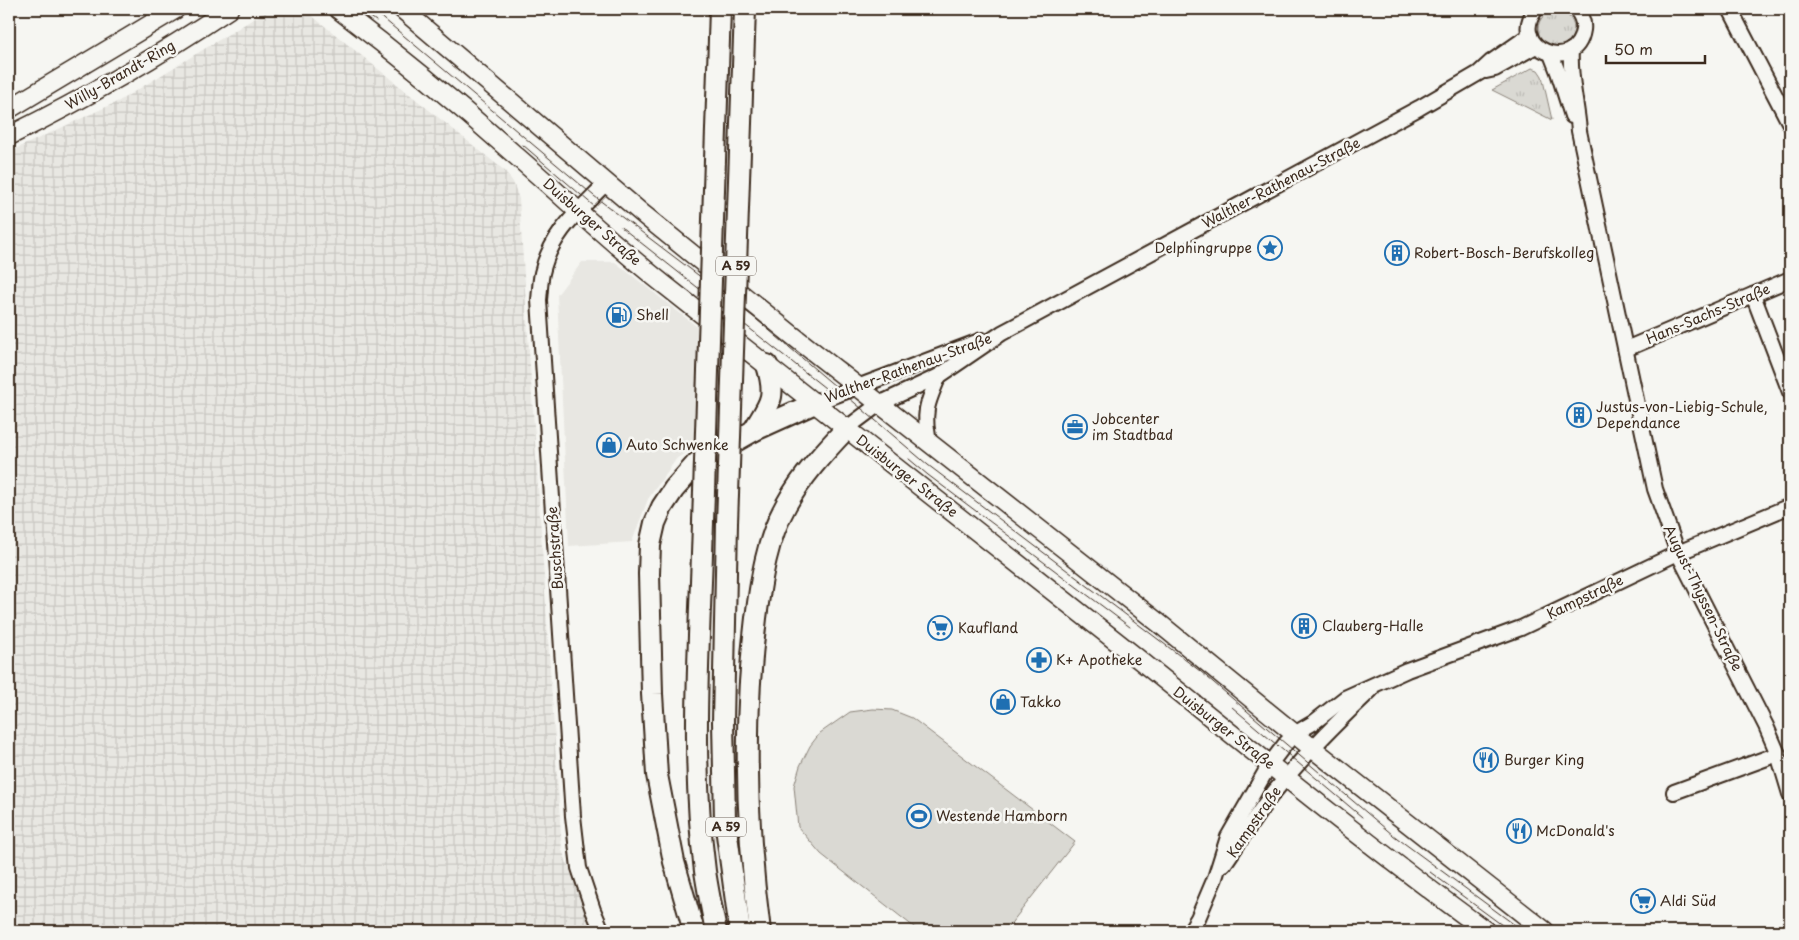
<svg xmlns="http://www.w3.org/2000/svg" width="1799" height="940" font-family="'Playpen Sans',sans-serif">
<defs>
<pattern id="industrial-grid" width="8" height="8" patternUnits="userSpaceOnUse" patternTransform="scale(1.25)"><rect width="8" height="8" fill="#e8e7e2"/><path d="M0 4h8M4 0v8" fill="none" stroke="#c8c6c1"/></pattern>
<pattern id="grass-tufts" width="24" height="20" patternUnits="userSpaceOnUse" patternTransform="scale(1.25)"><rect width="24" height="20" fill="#dad9d3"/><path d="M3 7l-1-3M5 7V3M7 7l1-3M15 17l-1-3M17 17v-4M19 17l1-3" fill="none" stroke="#bcbab5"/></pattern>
</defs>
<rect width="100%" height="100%" fill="#f6f6f2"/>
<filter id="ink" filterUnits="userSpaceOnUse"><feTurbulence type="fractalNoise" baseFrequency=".02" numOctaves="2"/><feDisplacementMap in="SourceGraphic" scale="10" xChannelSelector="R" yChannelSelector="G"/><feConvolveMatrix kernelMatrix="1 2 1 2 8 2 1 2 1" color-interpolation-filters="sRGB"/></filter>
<g filter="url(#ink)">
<polygon fill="#e8e7e2" points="582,262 615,262 719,344 713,436 677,458 648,499 632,542 569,546 557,295"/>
<polygon fill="url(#industrial-grid)" points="270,9 294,9 306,11 505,171 513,182 519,199 562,850 594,931 9,931 9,152 119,101"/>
<g fill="url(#grass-tufts)" stroke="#8a8278">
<circle cx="1556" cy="29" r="18"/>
<polygon points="1532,68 1538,70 1542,76 1552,120 1492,90"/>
</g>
<polygon fill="#dad9d3" stroke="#8a8278" points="873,709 892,710 912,718 1075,842 1005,931 919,931 821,854 798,827 794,786 800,766 810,746 820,733 850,712"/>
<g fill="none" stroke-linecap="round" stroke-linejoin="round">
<defs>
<g id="minor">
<path d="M1536 9C1506 48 1576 76 1583 30 1584 23 1581 15 1576 9"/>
<polyline points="1730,9 1790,124"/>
<path d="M1571 50C1569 78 1577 103 1579 131L1655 489 1678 553 1766 726 1778 754 1790 794"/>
<polyline points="1551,54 1558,72 1572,116"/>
<polyline points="1486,71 1495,69 1536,46"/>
<polyline points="1753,295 1790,392"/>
<polyline points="1626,349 1790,279"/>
<polyline points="815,403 982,340"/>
<polyline points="847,428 879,404 939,376 1002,333 1419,108 1479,73 1491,62 1530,35"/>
<path d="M930 445C922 414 927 403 939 376"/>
<polyline points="1674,792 1778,754"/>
<path d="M1224 864C1241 840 1256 814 1275 791 1304 755 1337 722 1371 690"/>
<path d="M602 931 593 910 579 868 573 816 539 300C540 292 540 282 542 273 551 233 579 211 606 183"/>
<polyline points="1190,931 1198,918 1215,878 1228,837 1270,764 1286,743 1296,733 1313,723 1345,698 1407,670 1521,628 1678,553 1790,506"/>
</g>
<g id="major">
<path d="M338 9C399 55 458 104 515 155 565 198 613 245 666 286 821 408 976 530 1131 653 1248 747 1365 843 1486 931"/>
<polyline points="402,9 644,215 792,335 1160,624 1312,748 1545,931"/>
<polyline points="9,109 176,9"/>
<path d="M9 136C84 99 159 56 229 9"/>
</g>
<g id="highway">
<path d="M753 431C770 403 777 399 767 365"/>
<path d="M703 522C700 638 690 756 705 871 708 891 712 911 716 931"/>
<polyline points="727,523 723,722 725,820 740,931"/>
<polyline points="694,931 674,862 657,775 652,694 649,574 650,545 655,523 662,507 674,489 697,463 753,431 815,403"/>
<path d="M760 931C746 827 743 722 756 618 761 579 767 539 786 505 802 476 824 452 847 428"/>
</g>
</defs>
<use href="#minor" stroke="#3b2a1e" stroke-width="18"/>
<use href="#major" stroke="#3b2a1e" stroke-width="21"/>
<use href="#highway" stroke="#3b2a1e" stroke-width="24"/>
<use href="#minor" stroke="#f6f6f2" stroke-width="14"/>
<use href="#major" stroke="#f6f6f2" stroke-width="18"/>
<use href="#highway" stroke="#f6f6f2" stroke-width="20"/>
<g stroke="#3b2a1e" stroke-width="1">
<polyline points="360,9 376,21"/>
<polyline points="372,9 594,196 756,319 928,465 1200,671 1393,835 1523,931"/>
<polyline points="523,145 595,207"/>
<polyline points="621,227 825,388"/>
<polyline points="909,459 928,475 1130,627"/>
<polyline points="1232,707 1362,817"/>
<polyline points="1430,872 1506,928"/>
</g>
<defs>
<g id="highway-bridge">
<polyline points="703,522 720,9"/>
<polyline points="727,523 745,9"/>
</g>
</defs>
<use href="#highway-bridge" stroke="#3b2a1e" stroke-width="24" stroke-linecap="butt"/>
<use href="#highway-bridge" stroke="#f6f6f2" stroke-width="20"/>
</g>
</g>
<defs>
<symbol id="sight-ring" viewBox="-11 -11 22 22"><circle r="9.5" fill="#f6f6f2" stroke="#1f6fb2" stroke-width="1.5"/><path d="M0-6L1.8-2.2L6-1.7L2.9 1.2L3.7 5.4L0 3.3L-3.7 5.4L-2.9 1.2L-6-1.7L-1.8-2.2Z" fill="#1f6fb2"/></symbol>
<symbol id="building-ring" viewBox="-11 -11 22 22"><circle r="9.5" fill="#f6f6f2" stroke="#1f6fb2" stroke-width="1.5"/><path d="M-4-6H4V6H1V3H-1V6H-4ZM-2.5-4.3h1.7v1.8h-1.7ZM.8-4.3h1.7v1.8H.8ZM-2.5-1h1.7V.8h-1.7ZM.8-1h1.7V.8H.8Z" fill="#1f6fb2"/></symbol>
<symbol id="fuel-ring" viewBox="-11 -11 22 22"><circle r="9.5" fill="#f6f6f2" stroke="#1f6fb2" stroke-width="1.5"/><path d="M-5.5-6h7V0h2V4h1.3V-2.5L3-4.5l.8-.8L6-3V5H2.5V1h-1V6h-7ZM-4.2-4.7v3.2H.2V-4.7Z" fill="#1f6fb2"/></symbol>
<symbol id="office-ring" viewBox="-11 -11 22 22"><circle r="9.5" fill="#f6f6f2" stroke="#1f6fb2" stroke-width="1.5"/><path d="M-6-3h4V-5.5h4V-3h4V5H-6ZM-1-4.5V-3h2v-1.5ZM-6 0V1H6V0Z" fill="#1f6fb2"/></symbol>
<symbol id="shop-ring" viewBox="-11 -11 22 22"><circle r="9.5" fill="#f6f6f2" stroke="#1f6fb2" stroke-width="1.5"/><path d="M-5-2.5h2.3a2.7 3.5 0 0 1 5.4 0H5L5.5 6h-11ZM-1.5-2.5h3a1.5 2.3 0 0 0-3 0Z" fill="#1f6fb2"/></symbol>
<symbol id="supermarket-ring" viewBox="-11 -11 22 22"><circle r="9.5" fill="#f6f6f2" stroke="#1f6fb2" stroke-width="1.5"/><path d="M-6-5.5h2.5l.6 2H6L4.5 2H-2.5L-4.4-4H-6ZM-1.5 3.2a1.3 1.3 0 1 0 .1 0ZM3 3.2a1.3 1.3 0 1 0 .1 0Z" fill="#1f6fb2"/></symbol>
<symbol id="pharmacy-ring" viewBox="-11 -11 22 22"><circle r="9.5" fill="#f6f6f2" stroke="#1f6fb2" stroke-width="1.5"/><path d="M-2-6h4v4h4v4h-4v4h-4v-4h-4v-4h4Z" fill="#1f6fb2"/></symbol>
<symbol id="restaurant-ring" viewBox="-11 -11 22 22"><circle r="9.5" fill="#f6f6f2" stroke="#1f6fb2" stroke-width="1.5"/><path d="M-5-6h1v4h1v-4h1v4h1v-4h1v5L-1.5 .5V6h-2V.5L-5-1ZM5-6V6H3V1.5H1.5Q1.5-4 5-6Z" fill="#1f6fb2"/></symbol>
<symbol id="stadium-ring" viewBox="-11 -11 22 22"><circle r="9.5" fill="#f6f6f2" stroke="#1f6fb2" stroke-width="1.5"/><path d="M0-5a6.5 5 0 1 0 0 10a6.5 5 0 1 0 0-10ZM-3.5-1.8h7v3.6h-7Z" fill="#1f6fb2"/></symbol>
</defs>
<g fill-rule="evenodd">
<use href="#sight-ring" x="1256" y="234" width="28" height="28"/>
<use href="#building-ring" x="1383" y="239" width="28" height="28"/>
<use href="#fuel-ring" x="605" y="301" width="28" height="28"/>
<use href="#building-ring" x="1565" y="401" width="28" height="28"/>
<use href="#office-ring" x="1061" y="413" width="28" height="28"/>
<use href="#shop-ring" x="595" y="431" width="28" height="28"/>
<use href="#building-ring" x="1290" y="612" width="28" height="28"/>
<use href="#supermarket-ring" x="926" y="614" width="28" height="28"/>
<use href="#pharmacy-ring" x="1025" y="646" width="28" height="28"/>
<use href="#shop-ring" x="989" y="688" width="28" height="28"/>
<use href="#restaurant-ring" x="1472" y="746" width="28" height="28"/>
<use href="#stadium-ring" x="905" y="802" width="28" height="28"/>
<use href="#restaurant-ring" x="1505" y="817" width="28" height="28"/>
<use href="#supermarket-ring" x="1629" y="887" width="28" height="28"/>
</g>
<g text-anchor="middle" stroke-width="5" stroke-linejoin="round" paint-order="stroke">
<g fill="#f6f6f2" stroke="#73675e" stroke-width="1">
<rect x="716" y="256.5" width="40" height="19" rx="4"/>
<rect x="706" y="817.5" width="40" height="19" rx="4"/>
</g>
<g font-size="12" font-weight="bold" fill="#3b2a1e">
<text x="736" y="270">A 59</text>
<text x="726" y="831">A 59</text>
</g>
<g font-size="14" fill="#3b2a1e" stroke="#f6f6f2">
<text transform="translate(120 75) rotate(-30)" y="5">Willy-Brandt-Ring</text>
<text transform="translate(1281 183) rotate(-28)" y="5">Walther-Rathenau-Straße</text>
<text transform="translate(592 222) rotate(41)" y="5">Duisburger Straße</text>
<text transform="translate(1708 314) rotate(-23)" y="5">Hans-Sachs-Straße</text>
<text transform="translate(908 368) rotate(-20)" y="5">Walther-Rathenau-Straße</text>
<text transform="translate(907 476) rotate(38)" y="5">Duisburger Straße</text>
<text transform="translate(555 548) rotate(-94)" y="5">Buschstraße</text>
<text transform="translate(1585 597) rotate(-26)" y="5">Kampstraße</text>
<text transform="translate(1703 598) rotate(64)" y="5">August-Thyssen-Straße</text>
<text transform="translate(1224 728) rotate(38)" y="5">Duisburger Straße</text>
<text transform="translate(1254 822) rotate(-55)" y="5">Kampstraße</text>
</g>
<g font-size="14" fill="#3b2a1e" stroke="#f6f6f2" text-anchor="start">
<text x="1252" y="253" text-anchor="end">Delphingruppe</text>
<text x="1414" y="258">Robert-Bosch-Berufskolleg</text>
<text x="636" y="320">Shell</text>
<text x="1596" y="412">Justus-von-Liebig-Schule,<tspan x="1596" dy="16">Dependance</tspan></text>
<text x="1092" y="424">Jobcenter<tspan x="1092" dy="16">im Stadtbad</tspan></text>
<text x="626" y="450">Auto Schwenke</text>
<text x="1322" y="631">Clauberg-Halle</text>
<text x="958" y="633">Kaufland</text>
<text x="1056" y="665">K+ Apotheke</text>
<text x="1020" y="707">Takko</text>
<text x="1504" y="765">Burger King</text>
<text x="936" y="821">Westende Hamborn</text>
<text x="1536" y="836">McDonald's</text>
<text x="1660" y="906">Aldi Süd</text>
</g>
</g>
<rect width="1799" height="940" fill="none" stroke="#f6f6f2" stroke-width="30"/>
<rect x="15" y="15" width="1769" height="910" fill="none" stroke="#3b2a1e" stroke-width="2" filter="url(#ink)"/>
<path d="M1606 55v8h99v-8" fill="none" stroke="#3b2a1e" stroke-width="2.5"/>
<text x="1614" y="55" font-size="15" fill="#3b2a1e" stroke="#f6f6f2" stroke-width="4" paint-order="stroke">50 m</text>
</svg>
